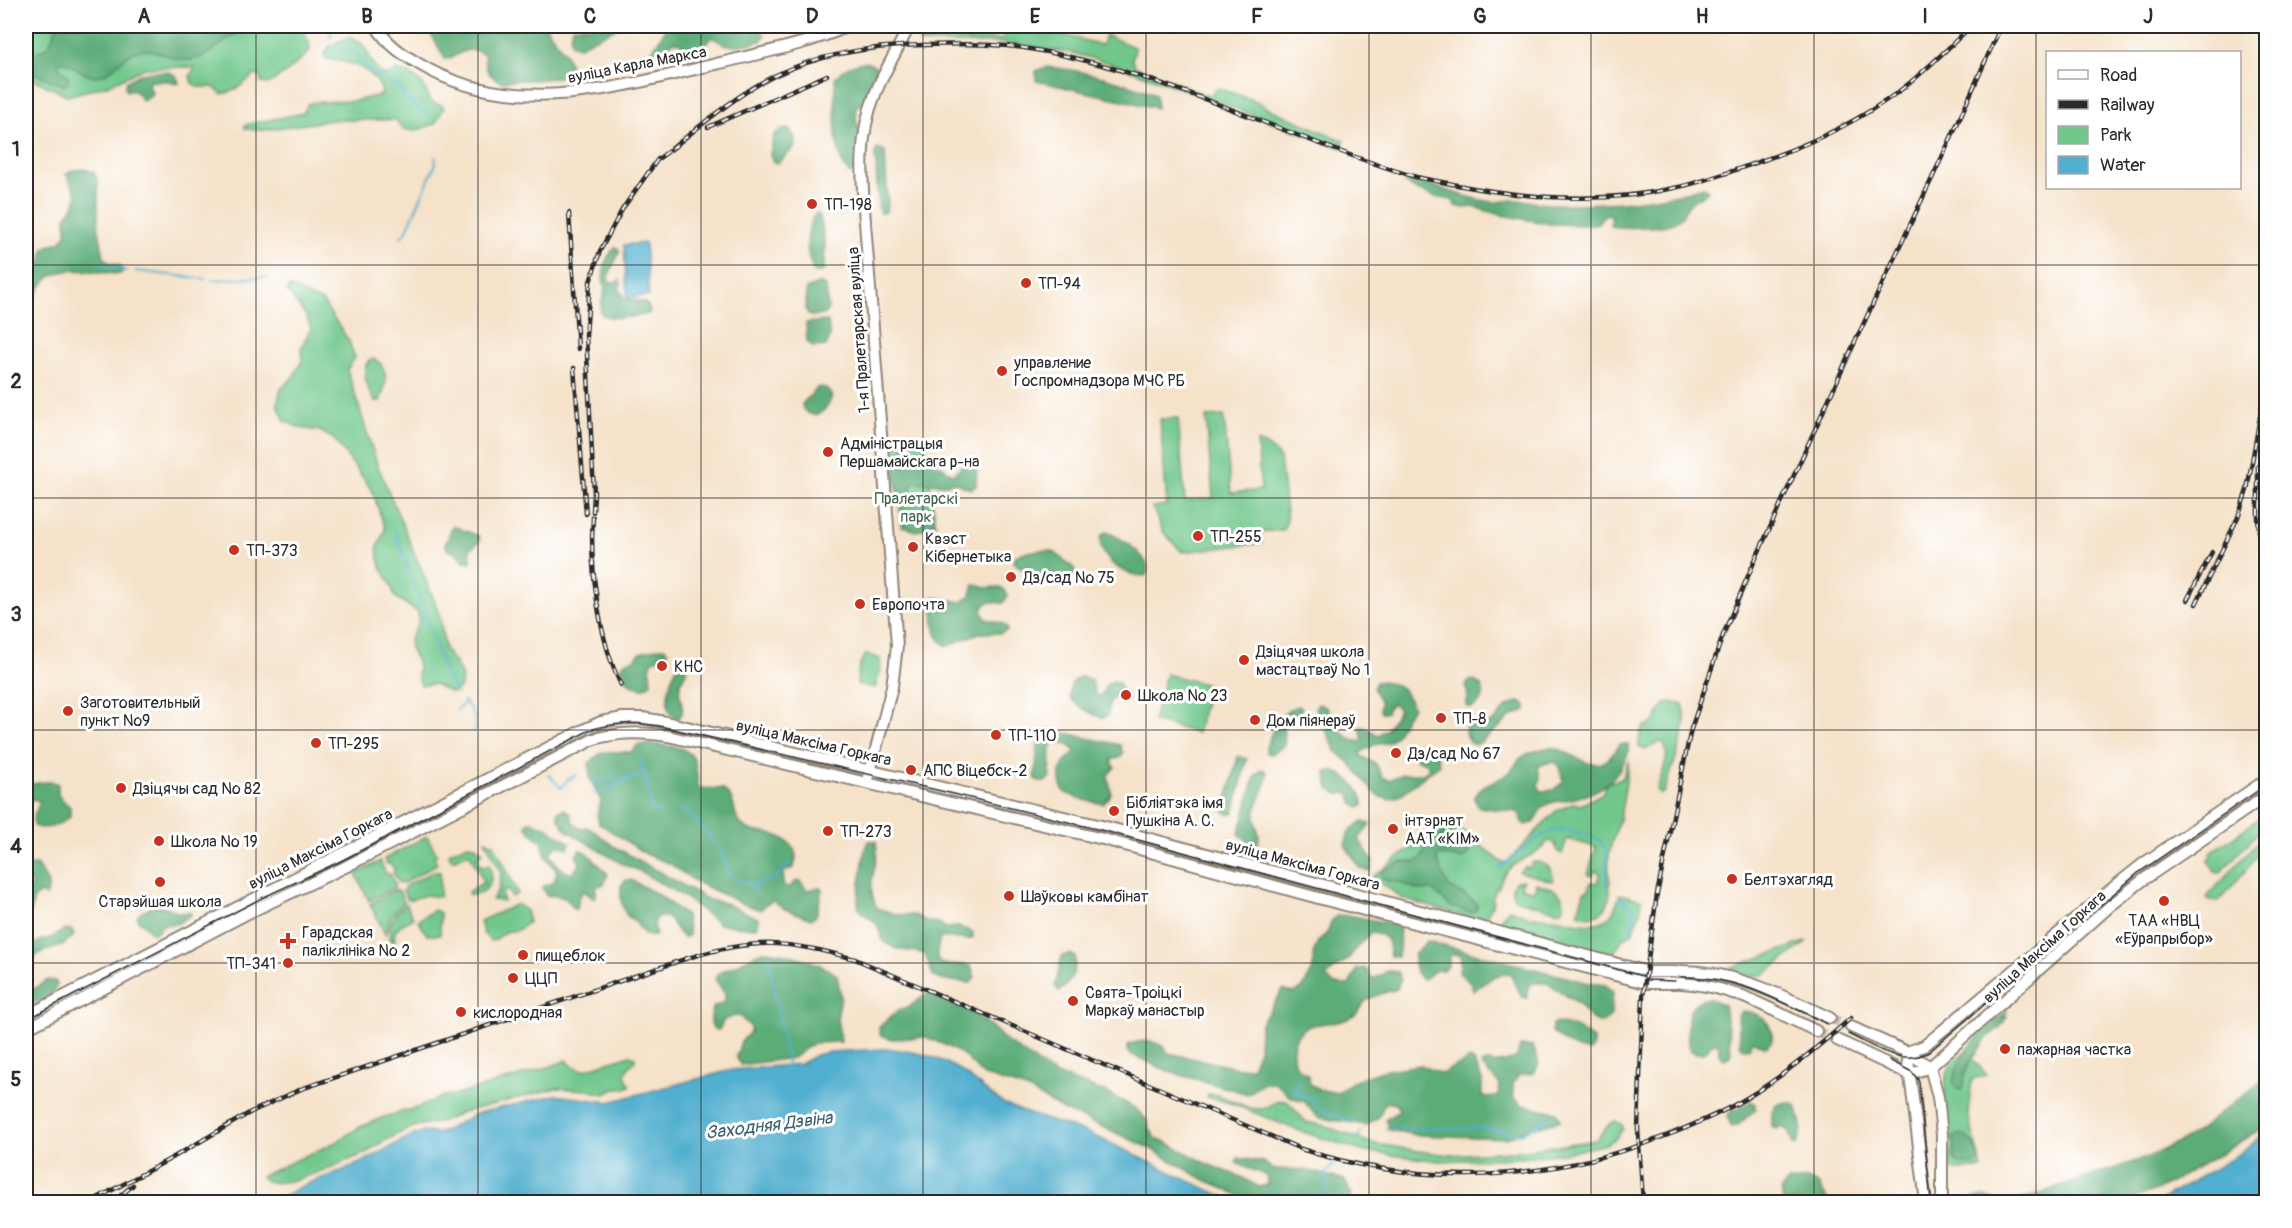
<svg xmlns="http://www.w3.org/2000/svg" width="2292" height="1228" font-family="Pangolin,sans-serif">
<rect width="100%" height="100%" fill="#fff"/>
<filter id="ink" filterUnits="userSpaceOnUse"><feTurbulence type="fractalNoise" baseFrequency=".0167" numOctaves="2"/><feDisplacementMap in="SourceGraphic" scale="12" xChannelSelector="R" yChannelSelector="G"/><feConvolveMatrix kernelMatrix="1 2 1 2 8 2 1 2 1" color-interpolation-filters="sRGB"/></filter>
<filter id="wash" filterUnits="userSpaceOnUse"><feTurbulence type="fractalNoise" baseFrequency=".008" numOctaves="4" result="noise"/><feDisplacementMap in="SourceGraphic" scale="24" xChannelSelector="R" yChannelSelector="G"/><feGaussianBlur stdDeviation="1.35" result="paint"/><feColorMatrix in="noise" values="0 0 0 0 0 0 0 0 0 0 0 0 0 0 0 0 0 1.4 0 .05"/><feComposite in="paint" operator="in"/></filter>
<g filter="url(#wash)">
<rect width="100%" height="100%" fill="#f5e2c9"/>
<g fill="#71c78c" stroke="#4e795c" stroke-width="1.5">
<path d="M26 26H300L309 42 310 51 287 72 268 84 261 83 260 76 254 75C243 84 237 91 222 94L213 87H198L192 83 190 76 195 67 144 68 111 84 68 96 26 76Z"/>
<polygon points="928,26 966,26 979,39 1002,39 1010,26 1021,26 1023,28 1045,29 1045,26 1057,26 1056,33 1102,45 1105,35 1134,47 1135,50 1132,59 1136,67 1205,95 1210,95 1218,88 1259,102 1265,107 1344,141 1342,148 1117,65 1072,53 1004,43 919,43"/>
<path d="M348 37C375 43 364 67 387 76L396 70C417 75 424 82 430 102L442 105 444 108 435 124 414 131 403 129 396 120H333L264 130 245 129V125L249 124 303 113 308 104 316 102 354 101 381 95 382 92C375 68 348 61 326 59L324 55 330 46Z"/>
<path d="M290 287 323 302 349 341 355 358 347 369 377 464 433 597 440 617 445 650 455 663 462 676 461 687 452 693 434 684 421 685C414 673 420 672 417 662 414 654 407 648 410 639 415 626 420 628 418 612L395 597 390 583 381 567 377 549 385 529 372 490 334 439 320 431 300 428 285 421 277 404 281 389 293 377 302 361 301 348 311 328 306 316 287 291Z"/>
<path d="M375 359C391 370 386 385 380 401H374C368 389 360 371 369 360Z"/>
<polygon points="1224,416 1231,493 1261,490 1257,442 1269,447 1280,458 1287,521 1283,530 1261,532 1262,543 1182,552 1163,532 1152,507 1167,505 1160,419 1178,418 1185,501 1213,498 1206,417"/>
<polygon points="924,442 936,524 902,527 893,445"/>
<path d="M867 654 880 659 881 669 875 688 857 684C858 674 858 660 867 654Z"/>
<polygon points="1166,674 1209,685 1197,733 1153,721"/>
<path d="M1671 702 1683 705C1692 724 1670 772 1664 792L1660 794 1657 791C1660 774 1671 760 1664 743L1659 742 1645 750 1639 746C1639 740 1639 732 1644 727 1647 725 1651 725 1653 723 1661 715 1658 705 1671 702Z"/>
<path d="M1629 760C1626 780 1624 801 1619 820 1616 832 1610 844 1609 856 1607 874 1614 891 1606 907 1601 917 1585 918 1578 912L1584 892 1589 890 1591 882 1597 883 1600 873 1594 871 1592 876 1588 875 1596 847 1567 839 1562 854 1557 851 1555 843 1548 841C1539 856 1517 858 1506 872 1502 876 1500 884 1498 889H1496L1492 900 1494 901 1485 919 1478 920 1403 899 1373 877 1448 820 1502 862H1507L1556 811 1574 803 1581 805 1603 793 1606 783 1622 779Z"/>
<polygon points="2266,813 2266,824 2220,873 2215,872 2208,861 2212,852"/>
<polygon points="2266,833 2266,847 2219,901 2209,900 2207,897"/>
<polygon points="427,836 437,854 434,857 437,864 402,884 399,883 393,873 395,870 390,864 387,864 384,859"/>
<polygon points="485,840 494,844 518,893 512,897 508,890 501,893 504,901 492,900 499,888 501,872"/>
<path d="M468 844 475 846 483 852 477 857 482 867 489 864C496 880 487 896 469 895L468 892 484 882 469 853 455 859H451L449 855 450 852Z"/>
<polygon points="380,861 386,874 390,874 395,884 394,888 369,901 356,874"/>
<path d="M1535 862C1546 862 1554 870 1553 881L1519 872 1526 866 1528 868 1532 866 1531 863Z"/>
<polygon points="434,871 440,872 440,897 426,895 408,900 403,891 405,886"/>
<path d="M1523 880 1521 887 1534 891 1536 883 1552 888 1561 895 1564 902 1563 909 1558 911 1515 899C1511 892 1510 887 1516 881Z"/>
<polygon points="395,890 400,892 404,902 391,916 385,934 370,904"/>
<path d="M1620 894 1642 900 1640 913 1632 934 1623 938 1612 956 1500 926 1501 918 1509 909 1533 918 1534 916C1541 918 1547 917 1553 918 1570 920 1590 929 1607 919 1614 915 1617 901 1620 894Z"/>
<path d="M406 904 413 918C403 924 391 928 395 941L389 940C388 924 393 914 406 904Z"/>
<path d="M517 904 526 911 529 922 516 931C507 930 501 933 496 940L490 941 483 933 480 921Z"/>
<polygon points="434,910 440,913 440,935 427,935 418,920"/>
<path d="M1808 941 1765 974C1752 979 1740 973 1727 969Z"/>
<path d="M2007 1010 2006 1015 1968 1054 1987 1075 1972 1079 1968 1114 1982 1169 1949 1170C1950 1161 1952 1151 1951 1141 1949 1117 1938 1087 1951 1065Z"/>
<path d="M630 1055 635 1057V1061L629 1067 625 1075 630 1086 623 1089H615L605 1094 587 1090 557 1088 460 1113C443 1124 435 1122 416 1126 407 1129 373 1146 367 1153 348 1159 272 1198 261 1176L336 1142 360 1127 384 1117 419 1107 444 1096 460 1094 552 1066 567 1060 572 1066 583 1070Z"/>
<polygon points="1208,1094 1215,1094 1250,1108 1263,1109 1280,1100 1288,1102 1306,1122 1322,1125 1371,1143 1425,1152 1451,1155 1525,1150 1596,1140 1609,1124 1615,1121 1622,1124 1623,1129 1617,1137 1606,1144 1571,1152 1523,1158 1439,1161 1365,1152 1294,1129 1233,1104 1207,1097"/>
</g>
<g fill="#5cac78" stroke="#446c52" stroke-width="1.5" fill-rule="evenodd">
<path d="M57 26H250C231 33 210 58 190 60 174 61 156 48 140 50 122 53 110 79 92 76 79 75 72 60 59 62V67L68 77V83L64 86 26 70V52C48 53 50 45 57 26Z"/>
<path d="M408 26H546C554 42 570 51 570 71 560 83 519 78 501 82 489 75 484 70 485 55 466 43 462 56 445 59L431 34Z"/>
<polygon points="573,26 620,26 578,47 572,45 570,37"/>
<path d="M663 26 751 27 760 29 765 35 761 41C741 45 730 51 712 37L701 50H693L675 41 670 44 669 50 663 56 654 55 652 50 666 29Z"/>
<path d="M866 62 876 66V75L866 103 857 105 856 121C865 134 859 153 857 168L850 174C831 158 836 102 835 78 844 68 852 63 866 62Z"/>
<path d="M1046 67C1085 70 1119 81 1156 94L1157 108 1036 81V71Z"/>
<path d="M149 72H168L176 75 179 83 176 84 170 81H151L149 84 152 93 146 100 141 99C139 93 134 89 127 91L125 86 127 81 140 74Z"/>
<polygon points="782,129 789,129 795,138 796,146 778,163 773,162 770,154 774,135"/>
<polygon points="879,148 885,152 888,206 885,213 880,213 878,204 875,152"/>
<path d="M84 169 94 172 98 181V224L104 258 109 262 121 266 123 271 120 274C94 274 62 260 42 285 36 292 34 305 26 308V266H37L42 260 44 248 61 241 66 234V216L75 204 77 195 66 174 72 170Z"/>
<path d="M1409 179C1437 186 1464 198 1493 202 1501 203 1508 199 1516 200 1528 200 1540 204 1553 204 1603 205 1656 202 1704 187L1708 190C1704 196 1699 196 1693 201 1686 206 1683 217 1675 222 1665 229 1624 228 1610 226L1612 216 1608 214 1603 216 1598 223 1589 225 1551 224 1501 215 1474 207 1464 208 1456 206 1452 200C1436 198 1417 192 1404 182Z"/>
<path d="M816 213 820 216 825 243 824 271 815 273C805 256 804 229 816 213Z"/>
<path d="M616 247 619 249V253L608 277 609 281 615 283 620 280 621 285 619 289 624 297C634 303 649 297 650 313 639 317 610 321 601 314 599 304 604 298 605 289 605 286 603 282 603 279 603 268 607 254 616 247Z"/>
<polygon points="820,283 826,287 828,309 824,315 810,316 806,311 806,289"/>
<polygon points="828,321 830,338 826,346 813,347 807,341 806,323"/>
<path d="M818 387 826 388 832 396C828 410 816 422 803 409L802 404Z"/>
<path d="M905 447 910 449 917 457 930 456 933 463 942 466 948 472 954 474 967 460 974 461 977 467 976 486 970 489 954 482C941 488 925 479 912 483L910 491 912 497 925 496 932 502 934 521 932 527 916 531 905 527 900 509 894 469 897 467 902 468 906 466 902 450Z"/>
<polygon points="453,526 479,536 480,541 470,549 471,562 464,561 459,555 447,549 445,544"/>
<path d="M1106 532C1120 536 1157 560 1145 576 1124 576 1097 559 1101 536Z"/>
<polygon points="1041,550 1053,551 1075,569 1076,573 1074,576 1055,574 1041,579 1026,572 1014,562 1015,557 1021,553"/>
<path d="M974 584 987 588 995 587 1004 589 1008 596 1003 603 989 602 984 605 982 612 986 619 1001 623 1007 627V630L1001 633H979L947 646C928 634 938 620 930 602L934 597 962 602 971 595Z"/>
<path d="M657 648H665L668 652 667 655 653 660 650 669 651 683 645 688C632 688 624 680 621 667L625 662 635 659 640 653Z"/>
<path d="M683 662 687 663C689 672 682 677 680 685 677 698 688 709 679 718L673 717C662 705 670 670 683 662Z"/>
<path d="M1082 676 1092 681 1095 695 1101 696 1107 684 1114 681 1119 683 1121 689 1110 702 1108 715 1103 718C1091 714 1079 707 1070 698 1069 687 1071 681 1082 676Z"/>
<path d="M1473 680C1476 682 1480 684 1482 687 1487 697 1478 706 1470 708L1466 705 1468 697 1466 688 1467 682Z"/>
<path d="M1384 681 1402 688 1413 707 1405 718 1397 734 1389 742 1374 745 1361 752V756L1376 764 1382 777 1389 780 1402 774H1423L1428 769V764L1417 760 1415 756 1427 749 1437 754 1439 765 1399 796 1389 799 1380 797 1370 788 1351 764 1336 751 1315 708 1318 704 1326 707C1335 721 1342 743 1363 740L1360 727 1362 726 1378 735 1387 729 1399 710 1394 704 1389 706 1387 712 1383 713 1380 711V701L1373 688 1376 682Z"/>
<path d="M1519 702 1526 705V710L1512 716 1481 742 1475 745 1470 743 1465 733 1466 726 1471 722C1476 723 1482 724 1486 724 1502 723 1498 705 1519 702Z"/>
<path d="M1298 706 1302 708 1301 710 1283 725 1285 745 1272 754 1267 753 1266 747C1273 730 1279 711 1298 706Z"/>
<path d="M1047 729 1120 745 1123 753 1120 758 1112 759V763L1115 767 1108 775C1109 790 1117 791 1103 804L1080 799 1064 792C1059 783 1058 772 1065 762 1068 757 1072 757 1075 751 1070 744 1064 742 1055 742L1051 746 1050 777 1045 782H1038L1035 778 1038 743Z"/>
<path d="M649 744C664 746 691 744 695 763 697 772 697 780 699 788L723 789C726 792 730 796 732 800 736 811 734 821 746 828 756 834 769 832 778 836 792 842 801 854 793 868L784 872 783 885 790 888 794 882 800 881 807 890 819 887 822 890 816 916 811 919 785 909 773 901 766 904 761 910 743 904 696 882 670 864 644 853 599 823 597 815 601 801 590 778 589 763 602 752H631L638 745Z"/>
<path d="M1620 744 1628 745C1630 753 1625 760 1621 767 1609 788 1589 796 1566 800 1558 801 1549 802 1543 807 1539 811 1536 819 1533 823L1525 825 1521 821V815L1517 812 1479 807 1474 799C1482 780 1492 785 1506 775 1512 772 1514 766 1518 761 1523 754 1539 749 1547 748 1567 744 1589 776 1608 759 1613 755 1616 749 1620 744ZM1554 761C1560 767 1564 773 1563 782L1553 790 1541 791 1538 785 1540 779 1538 766Z"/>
<polygon points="1238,756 1247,759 1234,813 1227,814 1224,811"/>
<path d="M1262 769 1267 772C1268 788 1257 799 1255 814 1254 824 1262 834 1258 843L1252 845 1239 834 1255 776Z"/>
<path d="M1330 771C1344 772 1364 790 1363 806L1357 807 1353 804 1352 797 1347 793 1338 794 1329 789 1326 773Z"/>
<path d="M51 781 58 784V795L70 807V817C60 825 46 831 34 826L33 818 40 802 35 799 28 801 26 808V785Z"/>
<polygon points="564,809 570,813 573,822 581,829 586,827 591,829 615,847 709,900 725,903 759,919 758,926 752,928 719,924 686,898 638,870 624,865 566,830 558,817 558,811"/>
<path d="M530 821 545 826 570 843 568 848 557 845 550 853C554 862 562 871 572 874L580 863 576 856 580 850 586 852 608 874 604 884 596 887V896L593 898 584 891 579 897 577 909H573C569 896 559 896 546 895L542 888 543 886 554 882 557 872 546 857 542 842 530 832 526 825Z"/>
<polygon points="1362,822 1370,824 1359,839 1373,861 1370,871 1360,868 1345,845 1349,832"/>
<path d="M1449 826 1453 827V837L1466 843 1471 848 1470 853 1462 859 1439 855 1437 860C1443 869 1442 880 1450 887 1459 894 1469 896 1477 904V909L1472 913 1451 907 1431 889C1420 893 1416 888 1406 885 1399 882 1391 882 1385 880L1381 875 1383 870 1401 862H1416L1421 859 1427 846 1439 839 1445 828Z"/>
<path d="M869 841H876C881 866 863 882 877 908L898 915H915L926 921 939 923 946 928 959 927 973 932V938C963 943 951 935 940 938 929 977 951 960 971 966L975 977 971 983 942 980 933 976 925 954C910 949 896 953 884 941 879 936 880 928 876 923 866 912 857 917 858 898L865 848Z"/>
<path d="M36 865C43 873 53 886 46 896L41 893C32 897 33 901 32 910L26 914V893L31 888 30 881 26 879V866Z"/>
<path d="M626 880H631L659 895 686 916 689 935 684 938C675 932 675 923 666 917H657L654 924 656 935C644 938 643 932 637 924 634 920 628 918 626 914 621 906 620 894 621 885Z"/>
<polygon points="154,906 166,907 179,913 190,912 191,915 177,924 162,925 158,931 152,934 144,924 139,922 137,917 142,911"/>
<path d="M1348 915 1393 924 1400 928C1398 938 1402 948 1397 957L1390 956 1387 940 1381 935 1371 933C1359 942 1357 949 1348 959 1340 967 1331 968 1326 978L1334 984 1349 985 1357 969 1365 968 1373 979 1388 971 1398 972 1400 980 1397 989C1387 992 1374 995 1366 1001 1361 1004 1360 1011 1355 1015 1335 1031 1296 1012 1293 1050 1292 1064 1297 1068 1308 1075L1310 1084 1318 1089 1337 1093 1355 1080 1386 1070 1421 1065 1442 1074C1450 1067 1460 1066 1469 1059L1474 1061 1482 1080V1097L1498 1096 1500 1086C1495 1077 1486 1073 1481 1064 1487 1060 1489 1063 1496 1063 1503 1063 1511 1060 1517 1057L1520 1046H1533L1539 1064 1534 1073 1518 1076 1513 1084V1097L1522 1105 1557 1112 1561 1120 1525 1130 1506 1138 1416 1135 1390 1130 1385 1120 1400 1110 1395 1104 1385 1102 1379 1117 1366 1125 1320 1118 1315 1115 1305 1102 1289 1096 1275 1082 1263 1083 1248 1094 1170 1072 1128 1053V1045C1141 1039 1160 1039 1168 1053L1238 1068 1252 1067 1259 1049 1260 1025 1283 990 1293 993 1302 989 1313 970V954L1318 941 1327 933 1331 922 1336 916Z"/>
<polygon points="65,929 71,930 74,934 73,937 61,946 39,953 33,959 31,968 26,974 26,951 39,941 53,937"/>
<path d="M1427 941 1589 983 1606 985 1613 992 1611 1015 1603 1023C1592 1021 1585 1016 1581 1005L1547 983H1532L1527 989 1528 998 1522 997 1510 973 1495 976 1473 991 1471 983 1459 973 1461 957 1457 954 1450 955 1448 966 1443 970H1436L1423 980C1414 974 1414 966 1414 955Z"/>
<path d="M763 951C790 953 815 960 837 975L841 997 837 1019 841 1042 813 1043 793 1058 741 1065 736 1057 741 1042 750 1032V1026L738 1015 724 1020 719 1030 714 1029C709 1023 711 1013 714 1006L721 1004 725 1000V994L715 979 717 974Z"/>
<path d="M1069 954 1075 957C1077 969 1070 985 1059 991L1055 986 1062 956Z"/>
<path d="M48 980 55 981 57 984C54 999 38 1001 26 1005V994Z"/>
<polygon points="927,994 966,1009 989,1024 1006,1041 1054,1074 1108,1093 1135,1108 1146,1119 1155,1139 1164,1141 1210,1165 1241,1177 1259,1187 1267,1185 1267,1176 1236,1163 1238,1158 1264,1162 1272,1169 1306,1170 1345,1180 1352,1196 1350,1202 1278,1202 1242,1197 1203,1179 1148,1147 1061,1109 1029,1090 983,1075 962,1054 945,1045 925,1037 892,1039 880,1035 879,1027 897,1011 908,1007"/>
<path d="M1704 999H1711L1724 1005 1731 1049 1730 1056 1724 1059 1719 1055V1046L1717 1043 1711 1044C1707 1053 1703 1054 1694 1053L1688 1047C1688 1030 1683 1004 1704 999Z"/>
<path d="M1742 1011C1760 1012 1774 1023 1772 1041L1766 1047 1754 1041 1750 1042V1048L1745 1049 1740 1045 1738 1015Z"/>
<path d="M2000 1017H2007L2000 1027 1987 1038 1970 1062 1965 1072 1964 1085 1961 1090 1957 1089 1953 1082C1957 1057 1980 1032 2000 1017Z"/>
<path d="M1559 1023 1577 1028 1593 1039V1047L1590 1051C1574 1051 1564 1041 1552 1032V1024Z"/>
<polygon points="2266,1078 2266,1127 2163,1187 2126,1202 1972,1202 1973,1198 1985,1197 2005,1202 2024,1199 2148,1157 2188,1138"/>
<polygon points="1752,1102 1756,1104 1756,1109 1738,1125 1732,1127 1727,1117 1730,1112"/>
<polygon points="1786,1102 1794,1104 1797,1107 1802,1130 1797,1145 1793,1144 1788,1130 1781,1127 1776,1129 1772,1126 1772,1112 1776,1105"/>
<path d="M1961 1134C1973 1140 1977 1149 1980 1161L1975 1165 1958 1164 1954 1159V1138Z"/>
<polygon points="1807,1179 1818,1184 1829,1202 1783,1202 1781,1189 1788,1182"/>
</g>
<g fill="#51afcf" stroke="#3e6d7d" stroke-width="1.5">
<polygon points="645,243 649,296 627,297 624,245"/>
<path d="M883 1049C912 1050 941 1056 965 1074 979 1084 990 1096 1005 1104 1033 1118 1064 1123 1092 1135 1141 1156 1188 1183 1238 1202H276C302 1182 322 1179 351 1167 373 1158 392 1145 413 1135L424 1132 440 1133 478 1113 555 1095 609 1102 731 1070 800 1064 816 1055 828 1052Z"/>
<polygon points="2266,1132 2266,1202 2157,1202 2240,1154"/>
</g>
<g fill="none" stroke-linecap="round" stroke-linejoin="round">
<g stroke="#51afcf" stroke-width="2">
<polyline points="330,39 333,26"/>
<polyline points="338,49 354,52 368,69 400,89 415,107 431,117"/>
<polyline points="401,237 406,232 436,163 435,157"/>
<polyline points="99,265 128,271"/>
<polyline points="135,271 205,279"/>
<polyline points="212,280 267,277"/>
<polyline points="395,531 446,676 457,694"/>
<path d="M464 701C472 710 477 719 474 731"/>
<polyline points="457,710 465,702"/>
<polyline points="640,756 650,796 651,811 661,813"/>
<polyline points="548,774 561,788 567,780 577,775"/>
<polyline points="593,781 629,778"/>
<polyline points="595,794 645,773"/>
<polyline points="678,811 688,812 719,848 730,876 753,886 757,893"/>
<path d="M1500 868C1514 857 1544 829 1562 829 1612 840 1606 838 1607 888"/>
<polyline points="754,885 776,878 789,864"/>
<polyline points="1620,897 1634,908 1635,913 1630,932"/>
<polyline points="769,959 788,1068"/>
<polyline points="1300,1078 1293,1091 1315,1100 1315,1107 1355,1123"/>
<polyline points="1386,1129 1482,1128 1521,1134 1550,1118"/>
<polyline points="1354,1142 1361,1132"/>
<polyline points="1323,1202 1322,1198 1329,1186 1325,1174 1334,1164"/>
</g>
</g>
</g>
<g filter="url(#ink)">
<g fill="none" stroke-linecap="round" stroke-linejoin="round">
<g stroke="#cdbda9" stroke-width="10" stroke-dasharray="10 5" stroke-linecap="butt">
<polyline points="1830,1018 1851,1027"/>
<polyline points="1816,1031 1837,1040"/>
</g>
<defs>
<g id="major">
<path d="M376 26C387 44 402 54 419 64 511 120 620 87 716 64 761 53 806 45 848 26"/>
<path d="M869 776 892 687 897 646 865 222C862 180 858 137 874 97 883 72 898 50 909 26"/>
<path d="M1681 971C1735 971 1781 995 1830 1018"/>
<polyline points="1649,972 1675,972"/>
<polyline points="1648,983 1676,983"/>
<path d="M1681 983C1735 986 1769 1009 1816 1031"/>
<polyline points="26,1016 581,731 601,722 623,718 642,718 666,722 1106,827 1644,971"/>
<polyline points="1851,1027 1907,1052 1930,1067 1938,1097 1942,1135 1942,1202"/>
<path d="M26 1029 246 914 345 867 594 739C620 732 641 732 668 736L1103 839 1322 899 1642 982"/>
<polyline points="1837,1040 1909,1074 1930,1067 2110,906 2143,880 2266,796"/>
<polyline points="1907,1052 1924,1046 2114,887 2143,864 2266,780"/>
<polyline points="1907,1052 1926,1202"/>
</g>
</defs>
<use href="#major" stroke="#90867a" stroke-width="14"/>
<use href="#major" stroke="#fff" stroke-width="10"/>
<g stroke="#2b2b2b" stroke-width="1.5">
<path d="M1681 977C1737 975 1777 1000 1827 1024"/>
<polyline points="1648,980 1675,981"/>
<path d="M26 1020 262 898 341 861 590 730C618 721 641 722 669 728L954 794 1105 831 1643 976"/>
<path d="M1848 1034C1874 1046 1901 1067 1929 1052L2138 873 2266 785"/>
<polyline points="1889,1060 1912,1072 1919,1081 1931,1202"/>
</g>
<defs>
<g id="rail">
<polyline points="708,127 827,75"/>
<path d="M671 149C704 123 736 95 774 76 821 53 873 46 924 45 962 44 999 43 1036 50 1168 73 1288 139 1416 177 1429 180 1444 182 1457 185 1529 199 1602 204 1674 188 1704 182 1732 171 1761 161 1810 144 1856 123 1898 92 1925 72 1948 48 1971 26"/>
<polyline points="569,213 578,349"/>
<polyline points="574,368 586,514"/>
<polyline points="2258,466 2258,518 2262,570"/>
<polyline points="593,512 594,493 586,335 590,282 600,251 623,208 658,159 677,145"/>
<path d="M593 517C589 565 599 641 621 685"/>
<polyline points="2187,600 2212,552"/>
<polyline points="2196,604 2238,517 2247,490 2266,383"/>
<path d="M90 1202 172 1158 251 1112 301 1089 688 958C758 937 786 941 855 959L1301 1149C1423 1189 1549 1182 1668 1135 1696 1124 1724 1112 1750 1096 1786 1074 1819 1046 1851 1018"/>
<polyline points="113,1202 133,1185"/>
<polyline points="1643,1202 1638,1129 1643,996 1657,894 1691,729 1723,635 1751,569 1854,344 1950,140 2001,26"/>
</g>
</defs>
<use href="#rail" stroke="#2b2b2b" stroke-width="4.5"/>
<use href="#rail" stroke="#fff" stroke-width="2" stroke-dasharray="7" stroke-linecap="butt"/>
</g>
</g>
<path fill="none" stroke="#2b2b2b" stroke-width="1.5" stroke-opacity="0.55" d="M256 26V1202M478 26V1202M701 26V1202M923 26V1202M1146 26V1202M1369 26V1202M1591 26V1202M1814 26V1202M2036 26V1202M26 265H2266M26 498H2266M26 730H2266M26 963H2266"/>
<g fill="#c8321e" stroke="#fff" stroke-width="2">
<circle cx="812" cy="204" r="6"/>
<circle cx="1026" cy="283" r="6"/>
<circle cx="1002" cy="371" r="6"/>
<circle cx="828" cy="452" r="6"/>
<circle cx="1198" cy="536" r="6"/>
<circle cx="913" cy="547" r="6"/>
<circle cx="234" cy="550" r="6"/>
<circle cx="1011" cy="577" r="6"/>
<circle cx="860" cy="604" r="6"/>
<circle cx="1244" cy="660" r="6"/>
<circle cx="662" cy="666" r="6"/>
<circle cx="1126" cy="695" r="6"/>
<circle cx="68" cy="711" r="6"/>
<circle cx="1441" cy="718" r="6"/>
<circle cx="1255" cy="720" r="6"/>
<circle cx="996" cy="735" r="6"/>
<circle cx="316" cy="743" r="6"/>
<circle cx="1396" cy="753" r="6"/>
<circle cx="911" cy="770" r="6"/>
<circle cx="121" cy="788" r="6"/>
<circle cx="1114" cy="811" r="6"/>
<circle cx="1393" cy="829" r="6"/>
<circle cx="828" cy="831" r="6"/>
<circle cx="159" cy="841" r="6"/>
<circle cx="1732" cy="879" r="6"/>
<circle cx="160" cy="882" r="6"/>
<circle cx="1009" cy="896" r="6"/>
<circle cx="2164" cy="901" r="6"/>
<path d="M285 932h6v6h6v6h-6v6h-6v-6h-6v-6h6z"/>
<circle cx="523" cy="955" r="6"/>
<circle cx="288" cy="963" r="6"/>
<circle cx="513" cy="978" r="6"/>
<circle cx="1073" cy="1001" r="6"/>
<circle cx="461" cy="1012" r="6"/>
<circle cx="2005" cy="1049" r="6"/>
</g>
<g text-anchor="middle" stroke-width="6" stroke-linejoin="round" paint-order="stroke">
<g font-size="16" fill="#2b2b2b" stroke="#fff">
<text transform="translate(637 64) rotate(-11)" y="6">вуліца Карла Маркса</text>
<text transform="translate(858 330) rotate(-94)" y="6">1-я Пралетарская вуліца</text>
<text transform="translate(814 742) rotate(13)" y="6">вуліца Максіма Горкага</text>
<text transform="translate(320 848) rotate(-27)" y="6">вуліца Максіма Горкага</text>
<text transform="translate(1303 864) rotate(15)" y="6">вуліца Максіма Горкага</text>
<text transform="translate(2044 946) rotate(-42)" y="6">вуліца Максіма Горкага</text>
</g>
<g font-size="16" fill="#2b2b2b" stroke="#fff" text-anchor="start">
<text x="824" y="210">ТП-198</text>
<text x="1038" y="289">ТП-94</text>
<text x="1014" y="368">управление<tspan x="1014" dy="18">Госпромнадзора МЧС РБ</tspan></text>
<text x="840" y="449">Адміністрацыя<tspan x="840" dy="18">Першамайскага р-на</tspan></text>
<text x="1210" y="542">ТП-255</text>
<text x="925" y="544">Квэст<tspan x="925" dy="18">Кібернетыка</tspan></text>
<text x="246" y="556">ТП-373</text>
<text x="1023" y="583">Дз/сад № 75</text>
<text x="872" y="610">Европочта</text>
<text x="1256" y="657">Дзіцячая школа<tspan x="1256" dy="18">мастацтваў № 1</tspan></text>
<text x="674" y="672">КНС</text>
<text x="1138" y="701">Школа № 23</text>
<text x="80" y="708">Заготовительный<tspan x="80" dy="18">пункт №9</tspan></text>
<text x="1453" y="724">ТП-8</text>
<text x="1267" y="726">Дом піянераў</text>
<text x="1008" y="741">ТП-110</text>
<text x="328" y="749">ТП-295</text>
<text x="1408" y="759">Дз/сад № 67</text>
<text x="923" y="776">АПС Віцебск-2</text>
<text x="133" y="794">Дзіцячы сад № 82</text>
<text x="1126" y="808">Бібліятэка імя<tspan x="1126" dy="18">Пушкіна А. С.</tspan></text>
<text x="1405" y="826">інтэрнат<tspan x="1405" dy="18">ААТ «КІМ»</tspan></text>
<text x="840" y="837">ТП-273</text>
<text x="171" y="847">Школа № 19</text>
<text x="1744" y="885">Белтэхагляд</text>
<text x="1021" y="902">Шаўковы камбінат</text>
<text x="160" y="907" text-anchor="middle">Старэйшая школа</text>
<text x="2164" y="926" text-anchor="middle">ТАА «НВЦ<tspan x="2164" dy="18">«Еўрапрыбор»</tspan></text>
<text x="302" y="938">Гарадская<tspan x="302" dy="18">паліклініка № 2</tspan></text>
<text x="535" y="961">пищеблок</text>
<text x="276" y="969" text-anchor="end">ТП-341</text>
<text x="525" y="984">ЦЦП</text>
<text x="1085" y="998">Свята-Троіцкі<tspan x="1085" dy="18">Маркаў манастыр</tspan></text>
<text x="473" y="1018">кислородная</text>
<text x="2017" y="1055">пажарная частка</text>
</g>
<g font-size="16" fill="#44624d" stroke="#fff">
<text x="916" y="504">Пралетарскі<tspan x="916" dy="18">парк</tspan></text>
</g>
<g font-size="18" font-style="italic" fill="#3a606d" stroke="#fff">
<text transform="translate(769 1125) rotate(-7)" y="6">Заходняя Дзвіна</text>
</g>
</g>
<rect width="2292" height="1228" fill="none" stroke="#fff" stroke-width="66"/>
<rect x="2046" y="51" width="195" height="138" fill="#ffffff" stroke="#aaaaaa" stroke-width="1.5"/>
<rect x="2058" y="70" width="30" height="9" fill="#ffffff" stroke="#aaaaaa" stroke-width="1.5"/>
<text x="2100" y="81" font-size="18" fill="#2b2b2b">Road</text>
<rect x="2058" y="100" width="30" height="9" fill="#2b2b2b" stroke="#aaaaaa" stroke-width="1.5"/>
<text x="2100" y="111" font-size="18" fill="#2b2b2b">Railway</text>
<rect x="2058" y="126" width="30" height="18" fill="#71c78c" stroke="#aaaaaa" stroke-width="1.5"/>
<text x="2100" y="141" font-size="18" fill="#2b2b2b">Park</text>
<rect x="2058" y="156" width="30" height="18" fill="#51afcf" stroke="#aaaaaa" stroke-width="1.5"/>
<text x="2100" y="171" font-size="18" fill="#2b2b2b">Water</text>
<rect x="33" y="33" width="2226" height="1162" fill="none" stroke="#2b2b2b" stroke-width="2"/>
<g font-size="20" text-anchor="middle" font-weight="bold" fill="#2b2b2b">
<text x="144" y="23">A</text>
<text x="367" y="23">B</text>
<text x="590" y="23">C</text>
<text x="812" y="23">D</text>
<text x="1035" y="23">E</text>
<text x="1257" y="23">F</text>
<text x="1480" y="23">G</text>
<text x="1702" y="23">H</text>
<text x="1925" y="23">I</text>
<text x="2148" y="23">J</text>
<text x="16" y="156">1</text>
<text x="16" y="388">2</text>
<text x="16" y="621">3</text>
<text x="16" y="853">4</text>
<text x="16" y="1086">5</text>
</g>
</svg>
